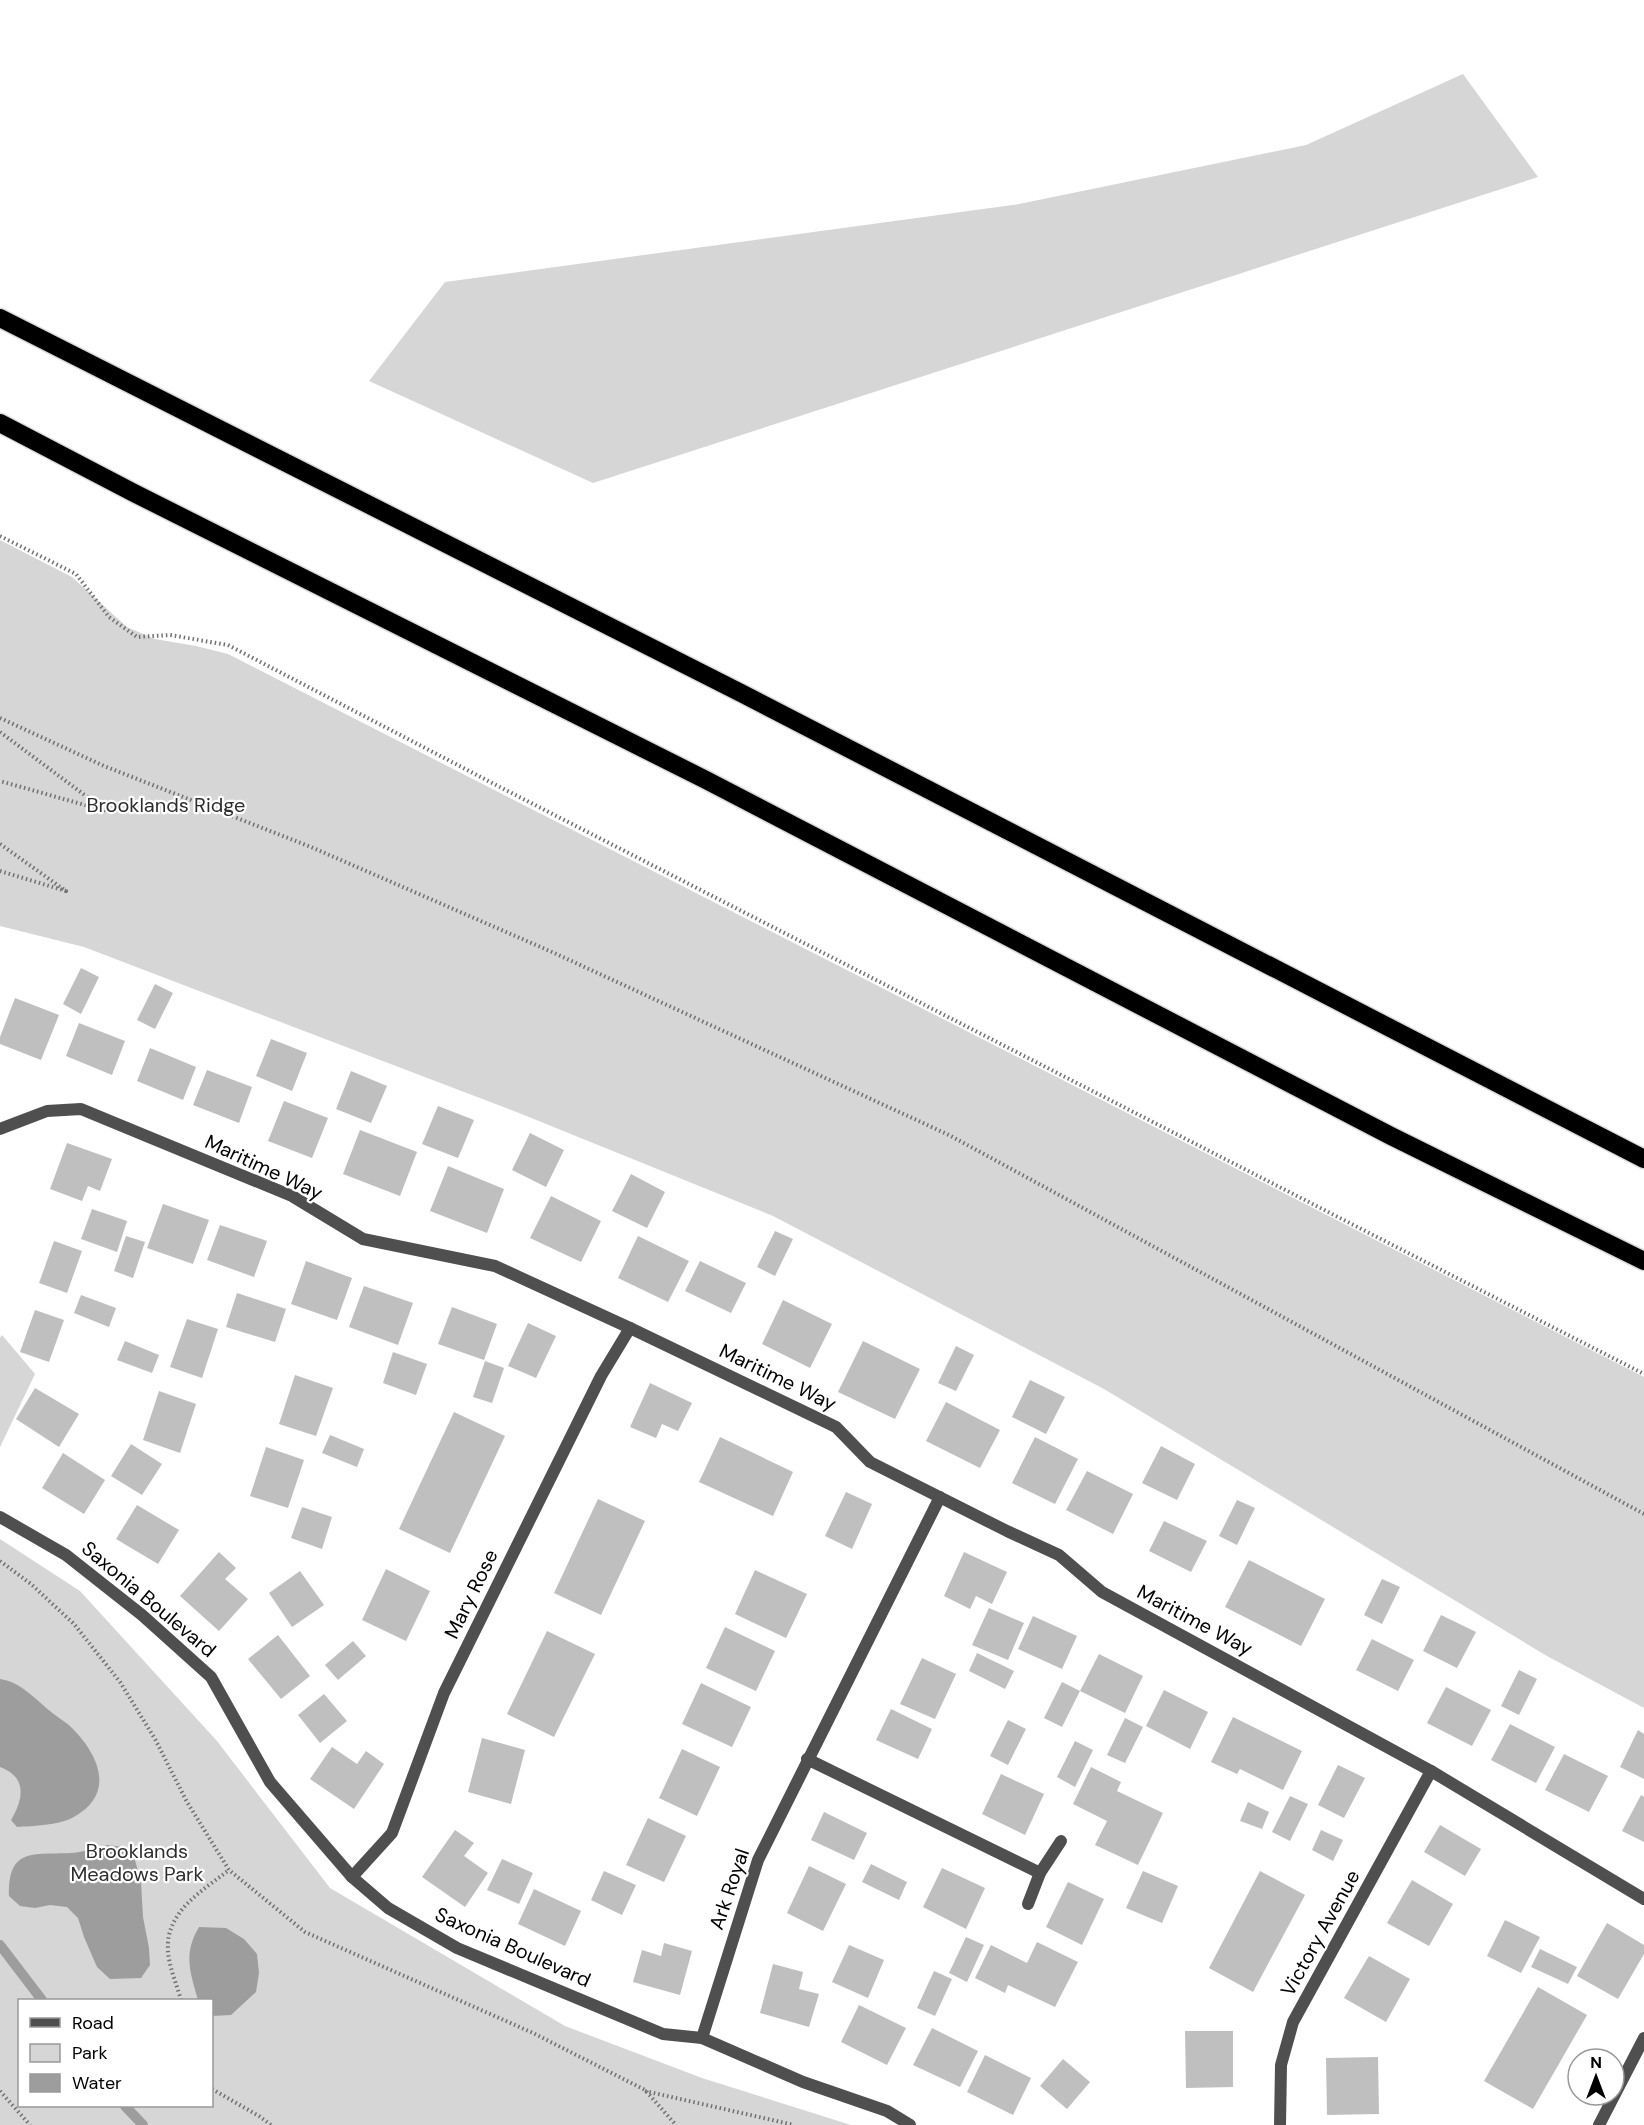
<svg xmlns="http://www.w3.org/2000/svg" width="1644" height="2125" font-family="'DM Sans',sans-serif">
<rect width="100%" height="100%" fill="#fff"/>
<g fill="#d6d6d6" fill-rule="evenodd">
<polygon points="1463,74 1538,177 593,483 369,381 445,282 1019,204 1306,145"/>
<polygon points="0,540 72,577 127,627 155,639 196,646 228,654 1644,1377 1644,1708 1547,1656 1104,1389 773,1216 519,1113 84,947 0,926"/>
<polygon points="2,1335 35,1374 0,1447 0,1338"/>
<path d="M0 1539 80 1591 217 1741 330 1888 565 2026 702 2078 851 2125H0ZM20 2000H212V2106H20Z"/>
</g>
<g fill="#9d9d9d">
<path d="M0 1679C21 1682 35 1699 50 1711 57 1717 65 1721 72 1728 100 1756 116 1795 72 1818 59 1825 32 1826 17 1827L11 1820C24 1798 27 1777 0 1767Z"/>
<path d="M108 1845 123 1847 135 1860 141 1882 143 1917 149 1948 150 1965 141 1978 110 1979 97 1967 84 1937 78 1918 67 1907 50 1905 35 1908 20 1906 9 1896C8 1847 33 1855 70 1853 83 1853 95 1847 108 1845Z"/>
<path d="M199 1927 226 1928 244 1939 257 1954 259 1973 256 1992 231 2015 212 2016V2000H198C190 1972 183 1954 199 1927Z"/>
</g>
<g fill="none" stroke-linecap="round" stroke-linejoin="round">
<g stroke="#9d9d9d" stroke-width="10">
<polyline points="0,1945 42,2000"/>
<polyline points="125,2106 143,2125"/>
</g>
</g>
<g fill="#bfbfbf">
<polygon points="81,968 99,977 81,1014 63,1004"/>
<polygon points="155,984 173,993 155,1029 137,1020"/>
<polygon points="15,998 59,1015 41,1060 0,1044 0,1037"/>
<polygon points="79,1023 125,1041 112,1075 66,1056"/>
<polygon points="271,1039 307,1053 292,1091 256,1076"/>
<polygon points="150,1048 196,1067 183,1100 137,1081"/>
<polygon points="207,1070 252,1087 239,1123 193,1105"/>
<polygon points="351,1071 387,1086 371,1123 336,1109"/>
<polygon points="284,1101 328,1118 312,1158 268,1141"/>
<polygon points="438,1106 474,1120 458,1158 422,1144"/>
<polygon points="360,1130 417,1152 400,1196 343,1174"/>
<polygon points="530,1133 564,1150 546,1187 512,1170"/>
<polygon points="67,1143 112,1159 100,1191 88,1186 82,1201 50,1189"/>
<polygon points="448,1166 504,1189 487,1233 430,1211"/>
<polygon points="631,1174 665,1192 647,1228 612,1211"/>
<polygon points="551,1196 601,1221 581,1262 530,1238"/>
<polygon points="163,1204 209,1220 193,1264 147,1248"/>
<polygon points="92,1209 127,1221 117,1252 81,1239"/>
<polygon points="220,1225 267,1241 254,1277 207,1260"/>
<polygon points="775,1231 793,1239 775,1276 757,1267"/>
<polygon points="126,1236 145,1242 133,1278 114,1271"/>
<polygon points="638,1236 689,1261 668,1302 618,1278"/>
<polygon points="54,1241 82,1251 67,1293 39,1283"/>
<polygon points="306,1261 352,1278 337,1320 291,1304"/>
<polygon points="700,1261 746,1283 731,1313 685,1291"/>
<polygon points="364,1286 413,1303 398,1345 349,1327"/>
<polygon points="237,1293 286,1309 275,1342 226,1327"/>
<polygon points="81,1295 116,1308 109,1327 74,1313"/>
<polygon points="783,1300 832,1324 810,1368 762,1344"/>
<polygon points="452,1307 497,1324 484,1360 438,1344"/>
<polygon points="35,1310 64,1320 49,1362 20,1352"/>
<polygon points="187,1319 218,1329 202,1378 170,1367"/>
<polygon points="528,1323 556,1336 536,1378 508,1366"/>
<polygon points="125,1341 159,1355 152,1373 117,1360"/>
<polygon points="863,1341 920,1369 895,1419 838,1392"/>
<polygon points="956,1346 974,1355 956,1391 938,1383"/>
<polygon points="393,1352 427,1364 416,1395 383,1383"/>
<polygon points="485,1361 504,1368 492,1403 473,1397"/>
<polygon points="295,1375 333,1388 316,1436 279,1424"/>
<polygon points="1030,1380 1065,1397 1046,1434 1012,1417"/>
<polygon points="650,1383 692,1403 678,1431 662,1424 656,1438 630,1427"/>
<polygon points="35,1388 79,1414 59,1447 16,1419"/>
<polygon points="159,1391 196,1404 180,1453 143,1440"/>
<polygon points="946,1402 1000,1430 980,1468 926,1441"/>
<polygon points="454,1412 505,1436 450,1553 399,1529"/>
<polygon points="330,1435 364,1449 357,1467 322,1453"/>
<polygon points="720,1437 793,1472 773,1516 699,1482"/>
<polygon points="1035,1437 1078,1459 1055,1504 1012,1483"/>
<polygon points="131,1444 162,1464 142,1495 111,1476"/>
<polygon points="1161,1446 1195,1464 1177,1500 1142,1483"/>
<polygon points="266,1447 304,1460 288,1508 250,1496"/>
<polygon points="63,1453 105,1480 84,1514 42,1488"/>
<polygon points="1087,1471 1133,1494 1113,1534 1066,1510"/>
<polygon points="846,1492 872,1504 852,1549 825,1536"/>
<polygon points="598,1499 645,1521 601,1615 554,1593"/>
<polygon points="1237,1500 1255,1508 1237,1545 1219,1536"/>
<polygon points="137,1505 179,1530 158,1564 116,1539"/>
<polygon points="302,1507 332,1517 322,1549 291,1538"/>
<polygon points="1164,1521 1207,1541 1191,1572 1149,1551"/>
<polygon points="219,1552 236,1568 225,1579 248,1599 219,1631 180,1596"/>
<polygon points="964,1552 1007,1572 992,1604 976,1596 970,1609 944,1596"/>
<polygon points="1249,1560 1325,1599 1301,1646 1225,1607"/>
<polygon points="386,1569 430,1591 406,1641 362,1620"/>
<polygon points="755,1570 807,1594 786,1638 735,1614"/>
<polygon points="300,1571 324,1605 292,1627 269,1593"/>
<polygon points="1382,1579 1400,1587 1382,1624 1364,1615"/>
<polygon points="989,1608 1024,1623 1008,1660 972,1645"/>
<polygon points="1441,1615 1476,1632 1457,1668 1423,1651"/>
<polygon points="1033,1616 1077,1636 1062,1669 1018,1649"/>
<polygon points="725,1627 775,1651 756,1691 706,1668"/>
<polygon points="547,1631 595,1654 554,1737 507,1714"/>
<polygon points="278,1635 310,1676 281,1699 248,1659"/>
<polygon points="1372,1639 1414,1660 1398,1691 1356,1670"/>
<polygon points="353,1641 366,1656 338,1680 325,1665"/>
<polygon points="977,1653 1014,1671 1005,1689 969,1671"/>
<polygon points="1099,1654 1143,1676 1125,1713 1080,1691"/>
<polygon points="922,1658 956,1674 935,1719 900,1704"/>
<polygon points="1519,1670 1537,1679 1519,1715 1501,1706"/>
<polygon points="1062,1682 1080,1691 1062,1727 1044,1718"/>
<polygon points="701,1683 751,1707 732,1747 682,1724"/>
<polygon points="1446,1687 1491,1710 1472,1746 1427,1723"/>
<polygon points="1164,1690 1208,1712 1190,1749 1146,1726"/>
<polygon points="324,1694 347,1721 320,1743 298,1715"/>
<polygon points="891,1709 932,1729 918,1759 876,1740"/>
<polygon points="1233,1717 1302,1751 1283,1790 1240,1769 1237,1774 1211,1762"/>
<polygon points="1125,1718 1143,1727 1125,1763 1107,1755"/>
<polygon points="1008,1720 1026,1729 1008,1765 990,1756"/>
<polygon points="1510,1724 1555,1747 1536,1783 1491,1760"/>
<polygon points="1638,1730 1644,1734 1644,1779 1620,1767"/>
<polygon points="482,1738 525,1750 511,1804 468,1792"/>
<polygon points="1075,1741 1093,1750 1075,1787 1057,1777"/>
<polygon points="332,1747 357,1764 366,1751 384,1764 354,1809 310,1779"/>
<polygon points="682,1749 720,1767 697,1816 659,1798"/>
<polygon points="1564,1754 1608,1776 1589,1812 1545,1790"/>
<polygon points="1338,1765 1365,1778 1344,1818 1318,1805"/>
<polygon points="1091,1767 1121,1782 1117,1791 1163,1813 1138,1865 1095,1845 1107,1821 1073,1804"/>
<polygon points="1001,1774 1044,1794 1025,1835 982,1814"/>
<polygon points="1641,1795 1644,1797 1644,1842 1622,1831"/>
<polygon points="1290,1796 1308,1804 1290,1841 1272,1832"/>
<polygon points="1248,1802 1269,1812 1262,1829 1240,1821"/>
<polygon points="824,1812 867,1833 854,1860 811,1840"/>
<polygon points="648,1818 686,1836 664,1882 626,1865"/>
<polygon points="1440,1825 1481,1849 1465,1876 1424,1852"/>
<polygon points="455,1830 474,1843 464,1856 488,1873 465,1907 422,1877"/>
<polygon points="1321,1830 1343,1840 1333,1861 1312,1850"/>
<polygon points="502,1859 533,1873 519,1904 487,1890"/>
<polygon points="871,1864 907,1882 899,1900 862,1882"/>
<polygon points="809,1866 846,1884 823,1931 787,1913"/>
<polygon points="942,1868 985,1888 966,1929 923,1907"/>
<polygon points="604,1871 636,1885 622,1915 591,1900"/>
<polygon points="1143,1871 1178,1886 1162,1923 1126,1908"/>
<polygon points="1260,1871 1305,1895 1253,1992 1209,1968"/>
<polygon points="1412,1880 1453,1904 1429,1946 1387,1923"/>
<polygon points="1068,1882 1104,1899 1082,1945 1046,1927"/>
<polygon points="534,1889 581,1911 565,1946 518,1924"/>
<polygon points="1505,1920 1540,1937 1521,1973 1487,1956"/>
<polygon points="1607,1923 1644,1945 1644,1954 1618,1999 1577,1976"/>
<polygon points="966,1937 984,1945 967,1982 949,1973"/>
<polygon points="1037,1942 1078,1962 1055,2007 1008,1985 1005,1993 975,1978 991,1945 1027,1963"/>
<polygon points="664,1943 692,1951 680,1995 633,1982 642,1950 661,1956"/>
<polygon points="849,1945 884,1960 868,1998 832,1982"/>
<polygon points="1540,1949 1577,1967 1568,1984 1531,1967"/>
<polygon points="1369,1956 1410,1979 1386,2022 1344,1998"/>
<polygon points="773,1964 803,1972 799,1989 819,1994 809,2027 760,2013"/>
<polygon points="934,1971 952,1979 935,2016 917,2008"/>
<polygon points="1538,1987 1587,2015 1533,2109 1484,2081"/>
<polygon points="859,2005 906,2028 887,2065 841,2042"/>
<polygon points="932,2028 978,2051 960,2087 913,2065"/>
<polygon points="1185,2031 1233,2031 1233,2087 1186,2088"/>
<polygon points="985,2055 1031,2078 1013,2115 967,2092"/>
<polygon points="1378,2057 1379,2114 1327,2115 1326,2058"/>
<polygon points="1063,2059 1090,2082 1067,2109 1040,2086"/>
</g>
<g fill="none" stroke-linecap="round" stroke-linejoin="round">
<defs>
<g id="motorway">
<polyline points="0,318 741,693 1644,1159"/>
<polyline points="0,423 134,493 706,780 1391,1136 1644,1261"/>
</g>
</defs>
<use href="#motorway" stroke="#dbdbdb" stroke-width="21"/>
<g stroke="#717171" stroke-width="4" stroke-dasharray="1.5 3" stroke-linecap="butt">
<polyline points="0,536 76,574 109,617 137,637 170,635 228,645 496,785 1644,1374"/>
<polyline points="0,718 104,766 311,847 552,952 949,1135 1644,1514"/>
<polyline points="0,732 106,811 0,781"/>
<polyline points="0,844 66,891 0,871"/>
<polyline points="0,1561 31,1584 74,1624 120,1682 155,1739 187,1802 229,1870 305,1932 533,2033 645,2090 676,2125"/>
<path d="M181 2000C177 1985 169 1967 168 1951 165 1912 202 1891 229 1870"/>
<polyline points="212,2089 259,2116 271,2125"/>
<polyline points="0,2091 30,2125"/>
<polyline points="645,2091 794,2125"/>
</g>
<g stroke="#4f4f4f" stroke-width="12">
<polyline points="0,1129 47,1111 81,1109 292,1196 363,1239 495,1266 630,1328 836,1427 870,1462 1007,1531 1059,1555 1102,1592 1431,1771 1644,1899"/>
<polyline points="0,1517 66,1555 142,1615 211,1677 270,1782 352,1877 388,1908 457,1948 663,2034 702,2038 803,2082 887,2111 910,2125"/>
<polyline points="807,1759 1040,1873"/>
<polyline points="352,1877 392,1833 444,1693 601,1376 630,1328"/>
<polyline points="1028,1904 1040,1873 1061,1841"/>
<polyline points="702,2038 758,1860 940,1497"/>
<polyline points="1280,2125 1281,2065 1293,2022 1431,1771"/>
<polyline points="1599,2125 1644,2038"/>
</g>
<use href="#motorway" stroke="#000" stroke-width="18"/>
</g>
<g text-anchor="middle" stroke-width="4.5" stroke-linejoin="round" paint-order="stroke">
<g font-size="20" fill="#2d2d2d" stroke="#fff">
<text x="166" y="812">Brooklands Ridge</text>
<text x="137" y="1858">Brooklands<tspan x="137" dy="23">Meadows Park</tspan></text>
</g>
<g font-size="20" fill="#000" stroke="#fff">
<text transform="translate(264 1167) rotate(25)" y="7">Maritime Way</text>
<text transform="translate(778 1377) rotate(26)" y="7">Maritime Way</text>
<text transform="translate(471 1594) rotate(-64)" y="7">Mary Rose</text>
<text transform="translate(149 1599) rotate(40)" y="7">Saxonia Boulevard</text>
<text transform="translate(1195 1620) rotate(28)" y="7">Maritime Way</text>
<text transform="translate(729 1889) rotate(-71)" y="7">Ark Royal</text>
<text transform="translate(1320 1933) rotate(-61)" y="7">Victory Avenue</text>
<text transform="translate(513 1947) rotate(24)" y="7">Saxonia Boulevard</text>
</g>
</g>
<rect x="18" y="1999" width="195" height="108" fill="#ffffff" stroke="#999999" stroke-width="1.5"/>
<rect x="30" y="2018" width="30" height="9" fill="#4f4f4f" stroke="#999999" stroke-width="1.5"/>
<text x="72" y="2029" font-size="18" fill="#000000">Road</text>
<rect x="30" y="2044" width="30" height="18" fill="#d6d6d6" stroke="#999999" stroke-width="1.5"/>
<text x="72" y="2059" font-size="18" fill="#000000">Park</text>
<rect x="30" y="2074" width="30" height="18" fill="#9d9d9d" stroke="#999999" stroke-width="1.5"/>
<text x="72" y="2089" font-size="18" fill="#000000">Water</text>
<g transform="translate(1596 2077)"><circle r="28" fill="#ffffff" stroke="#999999" stroke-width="1.5"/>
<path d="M0-4.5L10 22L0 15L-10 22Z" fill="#000000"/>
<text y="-9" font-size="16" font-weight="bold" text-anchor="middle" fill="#000000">N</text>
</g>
</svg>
